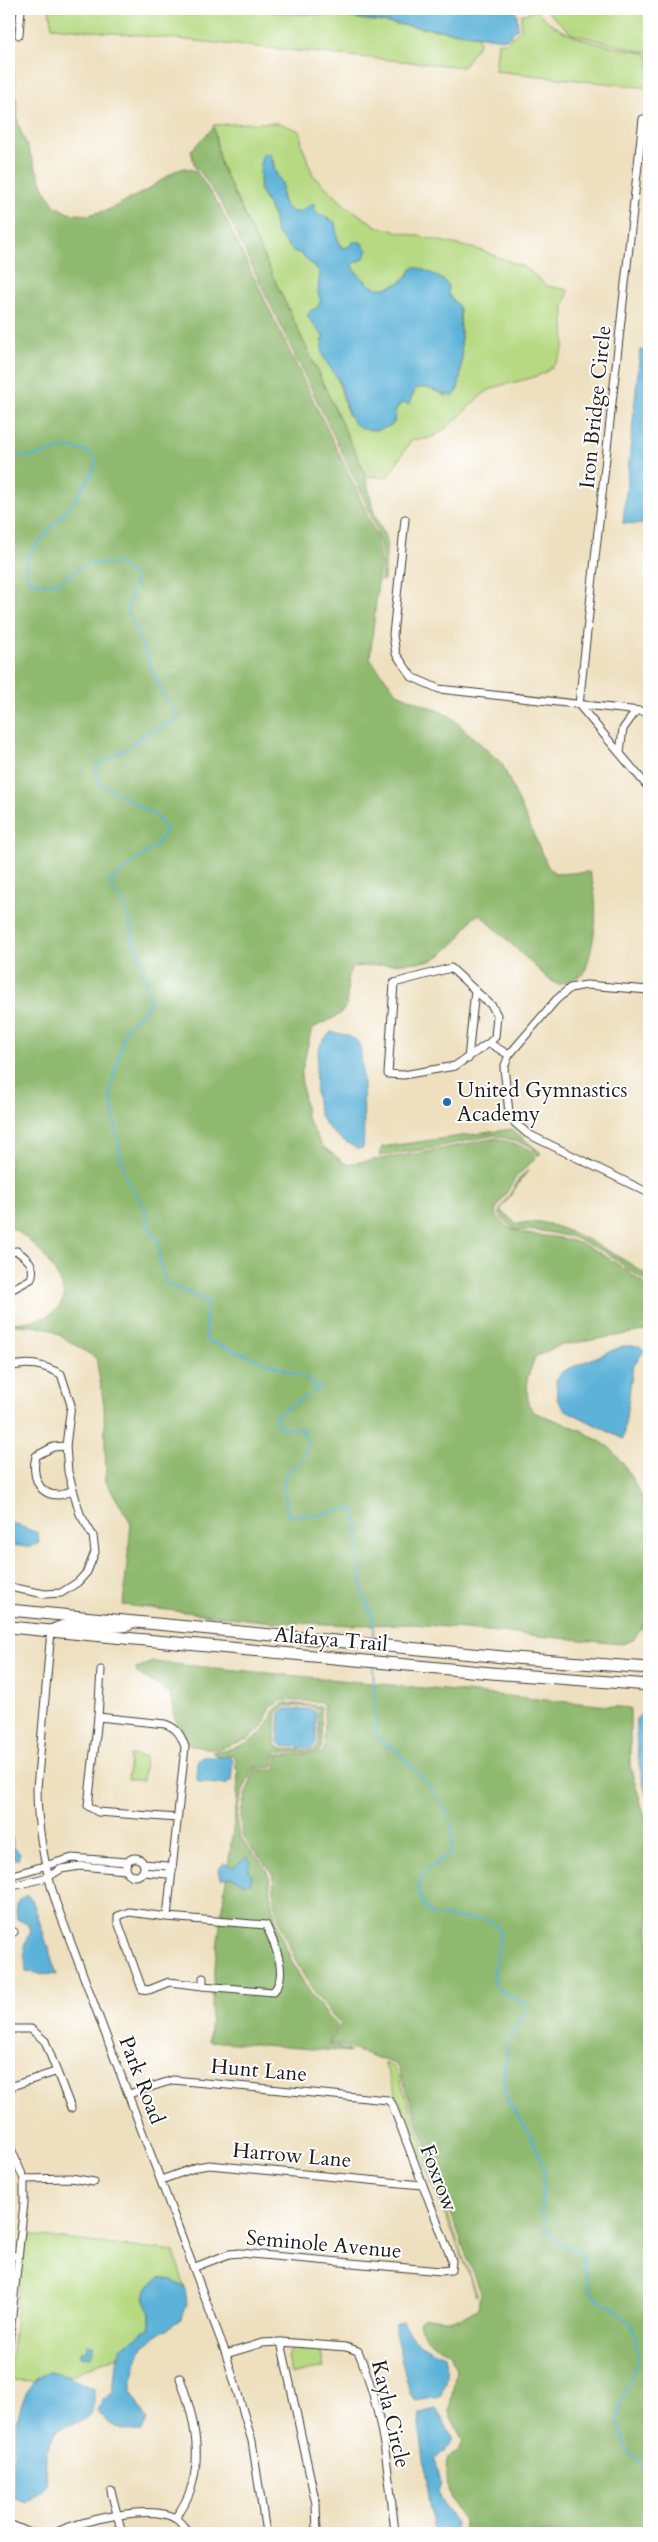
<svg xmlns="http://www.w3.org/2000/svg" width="658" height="2542" font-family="Cardo,serif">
<rect width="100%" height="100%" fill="#fff"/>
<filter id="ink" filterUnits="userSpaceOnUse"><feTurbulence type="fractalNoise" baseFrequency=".02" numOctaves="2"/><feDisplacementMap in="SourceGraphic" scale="10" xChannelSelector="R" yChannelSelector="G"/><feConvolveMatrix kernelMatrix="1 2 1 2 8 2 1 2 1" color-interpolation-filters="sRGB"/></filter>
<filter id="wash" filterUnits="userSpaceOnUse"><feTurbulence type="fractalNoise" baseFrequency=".0096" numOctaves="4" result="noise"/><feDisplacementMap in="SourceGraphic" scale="20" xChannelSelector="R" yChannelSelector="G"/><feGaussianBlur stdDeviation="1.12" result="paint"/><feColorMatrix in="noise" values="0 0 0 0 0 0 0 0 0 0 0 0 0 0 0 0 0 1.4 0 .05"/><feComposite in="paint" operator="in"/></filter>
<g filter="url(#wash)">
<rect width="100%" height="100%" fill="#eee0bf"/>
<g fill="#b6d981" stroke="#697a4e" fill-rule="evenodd">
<polygon points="49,9 228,9 340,16 478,36 479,44 463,67 52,27"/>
<polygon points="545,9 649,9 649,53 572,34"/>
<path d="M536 10C565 42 604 44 644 53L649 56V88L495 71 498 42 506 43 521 29V15Z"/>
<path d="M250 123H279L300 131 302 145 313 175 346 206 378 227 480 250 526 268 547 286 568 290C568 298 564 301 564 308 562 332 571 346 553 366 539 382 505 380 486 392 465 406 441 446 412 439L387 478 366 476 220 163 213 125ZM273 160 275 171 282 183V200L286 207 292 212H315L329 218 342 248 349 247 358 260 353 263 354 269 373 288C387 291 406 282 411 269L428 272 443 280 448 285 447 293 460 308 462 362 458 390 446 396C435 391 427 385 415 389L413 396 396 408 394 423 355 424 347 412 338 380 324 357 322 347 323 336 311 320 310 311 317 308 321 301 318 293 320 272 301 254 293 251 276 232 273 214 259 188 262 179Z"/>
<polygon points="130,1755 145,1757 143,1781 128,1779"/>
<polygon points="384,2063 393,2067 399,2077 476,2294 476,2296 463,2259"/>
<polygon points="24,2234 174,2252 185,2288 172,2280 144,2296 150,2314 150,2328 122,2348 119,2355 70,2376 66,2375 38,2377 34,2382 9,2381"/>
<polygon points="292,2347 320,2349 324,2367 291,2375 287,2357"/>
</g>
<g fill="#90b96f" stroke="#566a46" fill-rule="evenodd">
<path d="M9 20 18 124 44 188 54 205 68 213 88 215 108 210 147 190 175 171 185 168 196 171 219 205 357 491 376 536 380 563 370 659 397 693 450 716 502 764 548 867 556 874 589 872C601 902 595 944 584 974L558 985 546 977 480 914C470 918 465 930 459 938 450 948 441 956 430 961L353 967C343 977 350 993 346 1005 342 1020 320 1020 311 1031L301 1075 306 1116 321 1145 346 1164 421 1153 496 1138 530 1149 536 1158 516 1177 495 1211C507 1241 542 1232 569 1240 599 1248 624 1269 649 1287V1326L643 1331 558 1346 535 1357 527 1379 528 1404 534 1412 581 1430 609 1447 625 1466 649 1510V1618L633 1640 622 1644 414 1624 353 1625 272 1622 123 1605 131 1523 106 1482 104 1405 96 1358 48 1328 9 1324C32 1320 58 1321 64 1295 58 1267 33 1240 9 1226Z"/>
<path d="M214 127 220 163 365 473 373 510 387 542 384 580 381 581C385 545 374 522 360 490L222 204 199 170 195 168 191 150Z"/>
<polygon points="512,1129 541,1153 538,1156 531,1146 495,1135 421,1150 380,1156 382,1147"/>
<path d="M529 1169 500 1210 517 1224C524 1223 534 1221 540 1222 576 1230 619 1256 649 1276V1280H644L605 1252 572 1237 541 1231 515 1230 502 1219 499 1212 519 1179Z"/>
<path d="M153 1662 630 1708V1766L649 1831V2533H463L464 2521C446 2498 446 2486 448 2457L459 2449 463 2441 449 2413 456 2370 450 2353C436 2346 423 2340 419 2323L423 2317C450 2318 453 2325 478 2308L480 2293 398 2068 395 2064 330 2042 341 2024C307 1990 289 1952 275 1906 272 1895 276 1881 271 1872 263 1858 243 1844 241 1828 239 1806 248 1788 255 1769L275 1771 278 1755 321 1754 325 1748 324 1705 320 1702 283 1700 270 1707 263 1727 248 1739 217 1749 190 1746 174 1717 170 1693 137 1673 136 1668Z"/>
<path d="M284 1703 321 1706 322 1747 319 1752 313 1753 277 1752 272 1768 253 1767C245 1786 233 1809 238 1830 242 1847 262 1858 268 1874 272 1883 269 1895 272 1905 283 1950 304 1992 337 2025L328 2043 351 2052 209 2041 216 1955 237 1800 238 1771 236 1769V1759L233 1755 218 1756 211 1751C227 1752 258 1742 266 1727 274 1714 270 1711 284 1703ZM286 1706H310L318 1710 319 1743 314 1750 281 1749 275 1743 277 1714Z"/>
</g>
<g fill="#5bb2d8" stroke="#3c677a">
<polygon points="228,9 514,9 517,15 518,28 507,39 503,39 340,16"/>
<path d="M271 153 275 172 282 183V200L286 207 292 212H299L314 203 315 212 335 222 338 242 342 248 349 247 353 242H361L368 251 363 259 353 264C354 272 360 277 366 282 378 293 393 288 405 279 409 276 410 270 414 267 420 267 445 279 447 284 449 289 447 291 449 296 452 300 457 303 459 308 461 312 459 319 460 323 461 342 465 381 454 396 440 396 430 383 415 389L409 404 401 403 395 411 394 423C388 428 380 430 372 430 345 430 347 400 339 381 334 370 321 360 322 347 322 343 324 340 323 336L307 316 310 311 317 308 321 301 318 293 320 272 301 254 293 251 276 232 273 214 259 188C262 177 258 166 263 154Z"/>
<polygon points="649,269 649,318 645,317"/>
<polygon points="640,350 649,351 649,525 623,523"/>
<path d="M331 1032C341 1034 353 1035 359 1044 363 1050 365 1137 363 1148L357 1149C345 1141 329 1133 322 1119 313 1103 314 1061 321 1044 323 1039 328 1036 331 1032Z"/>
<polygon points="623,1346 640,1346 644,1351 633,1366 623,1439 564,1409 557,1399 556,1380 563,1371"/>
<polygon points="9,1522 38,1533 39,1543 31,1547 9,1545"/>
<polygon points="286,1709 310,1709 316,1712 316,1743 312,1748 282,1746 278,1742 280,1714"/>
<path d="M645 1710H649V1805C641 1775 635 1751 636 1719Z"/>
<polygon points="203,1757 230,1757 233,1760 231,1781 225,1785 199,1782 197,1779 198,1760"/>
<polygon points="9,1837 12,1838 13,1846 20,1853 18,1859 9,1859"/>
<polygon points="247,1857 251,1862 248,1868 252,1876 251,1882 246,1884 232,1877 221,1879 219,1869 224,1863 234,1867"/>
<path d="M27 1895 32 1899 57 1975 26 1972 24 1947 31 1930 27 1924 17 1919C15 1909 17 1899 27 1895Z"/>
<path d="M160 2277 172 2280 185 2288 187 2304 182 2318 143 2346 137 2361 132 2380V2393L147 2421 142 2431C124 2433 106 2426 97 2410L104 2399 113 2393 116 2362 121 2348 150 2328V2314L144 2296 149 2286Z"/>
<path d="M403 2322 418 2344 445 2356C449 2369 445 2385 440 2397L416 2401 410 2393 395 2333V2325Z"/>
<polygon points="87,2344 93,2345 92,2357 80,2356 80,2351 86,2351"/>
<path d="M49 2371 66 2375 94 2389C95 2424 86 2418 57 2430 53 2438 47 2446 46 2455 44 2482 55 2486 26 2502L15 2498C10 2473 14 2414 27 2392 33 2382 39 2376 49 2371Z"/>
<polygon points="436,2409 453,2437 450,2445 435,2460 441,2482 438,2492 440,2499 455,2522 456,2528 452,2533 434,2533 419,2424 420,2413"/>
</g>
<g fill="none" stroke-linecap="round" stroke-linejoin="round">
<g stroke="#5bb2d8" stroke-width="2">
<path d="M9 454C14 455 20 457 25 457 51 457 68 437 95 457V467L78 496 27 556 25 570 28 579C62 592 60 576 87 565 96 562 110 564 119 563L136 578 127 609 162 692 180 718 140 737 132 745 95 767 100 783 154 814 166 828 157 845 109 882 127 912 151 1002 126 1029 110 1091 121 1160 128 1182 146 1210 147 1224 160 1244 159 1257 165 1283 207 1301 206 1340 299 1375 320 1387 276 1415 278 1427 301 1429 308 1443 301 1461 286 1474 284 1485 288 1515H319L353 1508 358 1527 361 1585 374 1622V1639"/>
<path d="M373 1666 376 1733 387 1747 391 1746C412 1766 455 1807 453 1837 453 1843 450 1851 449 1856 418 1871 407 1889 433 1916L488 1920 500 1929C503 1944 486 1978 499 1990 505 1995 516 1997 526 2005L524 2013 508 2040 503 2082 508 2102 529 2132 544 2168 542 2213 547 2231 562 2245 577 2249 581 2255 589 2289 601 2301 613 2307 630 2323 635 2333 638 2360 619 2407V2426L628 2451 649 2472"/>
</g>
</g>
</g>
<g filter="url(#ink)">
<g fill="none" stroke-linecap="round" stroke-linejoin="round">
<defs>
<g id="street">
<polyline points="19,35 21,9"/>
<polyline points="649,120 643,119 579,705 649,788"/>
<polyline points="405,519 393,635 396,654 412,677 439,689 649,712"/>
<polyline points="620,752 623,729 636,711"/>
<polyline points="649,990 586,985 570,988 556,1000 509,1055 504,1068 509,1112 515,1123 528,1134 649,1193"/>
<polyline points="489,1043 495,1037 497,1015 492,1006 451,968 394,983 388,1074 403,1075 455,1066 489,1043 509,1055"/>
<polyline points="468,1059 475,990"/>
<path d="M9 1252 17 1251C28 1259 36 1265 31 1279L9 1291"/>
<path d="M9 1367C29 1361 43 1365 61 1374L71 1405 66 1446 68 1472 80 1514 93 1536 95 1552 87 1572 78 1582 61 1593 45 1594 9 1587"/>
<path d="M66 1446 53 1447 36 1456C32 1472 36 1495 58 1495 62 1495 69 1492 73 1490"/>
<path d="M51 1631 37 1788C37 1828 44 1865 56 1903L226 2354 252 2441 266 2533"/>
<polyline points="98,1717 101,1670"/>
<path d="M177 1818 98 1812 88 1806 98 1717 165 1724C177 1728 181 1735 185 1747L167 1917 266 1925C274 1943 290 1975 273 1992L203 1986V1978"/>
<circle cx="135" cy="1867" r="9"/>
<polyline points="143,1872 167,1874 172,1871 167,1866 144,1864"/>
<polyline points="9,1876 72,1858 127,1862"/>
<polyline points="9,1887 48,1877 61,1869 80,1866 126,1870"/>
<polyline points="167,1917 129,1912 118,1916 118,1922 142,1989 149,1990 169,1982 203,1986"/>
<polyline points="9,1931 14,1932"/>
<polyline points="9,2029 31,2029 45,2041 71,2108"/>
<polyline points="9,2087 55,2072"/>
<polyline points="129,2094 173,2080 388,2100 392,2104 452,2261 451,2270 441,2271 240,2253 229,2254 195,2267"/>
<polyline points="9,2144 24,2179 24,2203 9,2343"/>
<polyline points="24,2179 71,2178 94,2182"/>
<polyline points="161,2180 197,2167 209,2165 422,2185"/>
<polyline points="9,2255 18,2256"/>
<polyline points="226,2354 262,2343 281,2342"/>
<polyline points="111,2491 122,2533"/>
<path d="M175 2518C208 2476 197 2424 180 2378"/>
<polyline points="9,2524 30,2533"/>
<path d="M55 2533C77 2521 154 2503 176 2519 181 2522 185 2529 189 2533"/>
<path d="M317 2533 316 2504 281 2342 346 2347 358 2351C382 2407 389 2473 395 2533"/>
</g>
<g id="primary">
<polyline points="9,1610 514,1658 649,1668"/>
<polyline points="9,1627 491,1673 649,1685"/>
<path d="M53 1630C74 1619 104 1630 128 1625"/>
</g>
</defs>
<use href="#street" stroke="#3c3934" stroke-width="9"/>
<use href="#primary" stroke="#3c3934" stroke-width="13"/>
<use href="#street" stroke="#fff" stroke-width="7"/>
<use href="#primary" stroke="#fff" stroke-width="11"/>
</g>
</g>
<circle fill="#1f6fb2" stroke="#fff" stroke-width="2" cx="447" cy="1102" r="5"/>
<g text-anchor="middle" stroke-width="4" stroke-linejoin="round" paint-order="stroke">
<g font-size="21" fill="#1c1c1c" stroke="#fff">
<text transform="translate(595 407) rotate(-84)" y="7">Iron Bridge Circle</text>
<text transform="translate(331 1639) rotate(5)" y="7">Alafaya Trail</text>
<text transform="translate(259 2070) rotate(5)" y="7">Hunt Lane</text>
<text transform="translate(142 2080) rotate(69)" y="7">Park Road</text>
<text transform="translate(292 2155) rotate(5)" y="7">Harrow Lane</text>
<text transform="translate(439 2178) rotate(69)" y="7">Foxrow</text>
<text transform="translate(324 2244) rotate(5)" y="7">Seminole Avenue</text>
<text transform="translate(391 2414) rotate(77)" y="7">Kayla Circle</text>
</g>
<g font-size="21" fill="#1c1c1c" stroke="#fff" text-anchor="start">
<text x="457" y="1097">United Gymnastics<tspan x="457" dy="24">Academy</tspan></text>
</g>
</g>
<rect width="658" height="2542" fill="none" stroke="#fff" stroke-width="30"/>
</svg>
